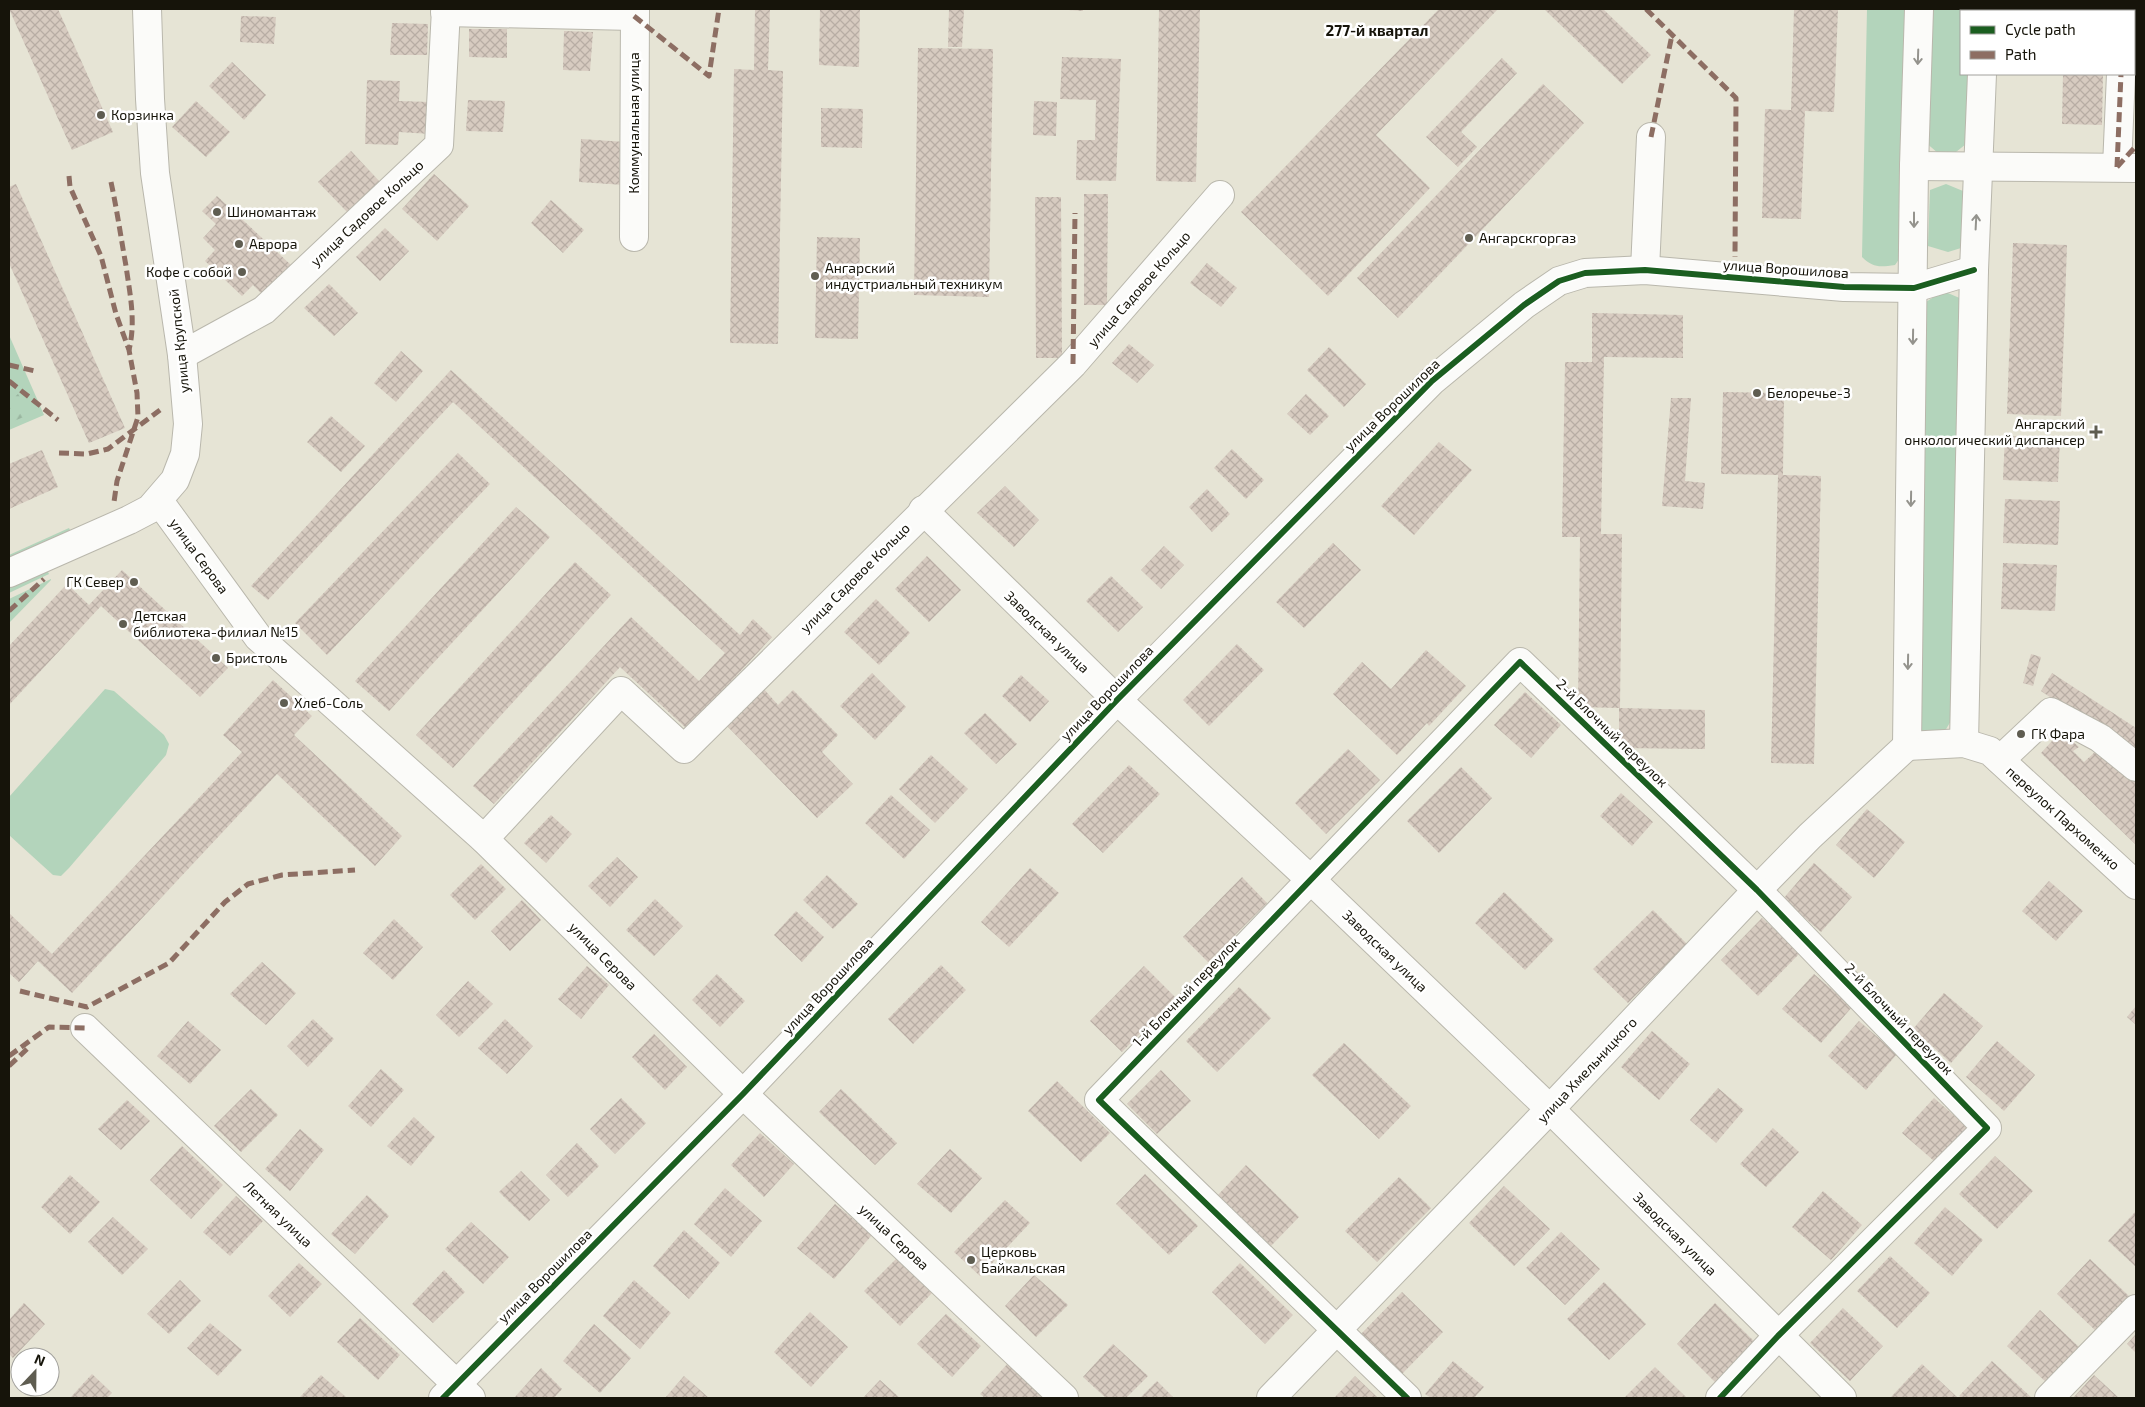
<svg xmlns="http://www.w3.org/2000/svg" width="2145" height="1407" font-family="'Exo 2',sans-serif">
<defs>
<pattern id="forest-firs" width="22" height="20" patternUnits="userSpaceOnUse" patternTransform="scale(1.25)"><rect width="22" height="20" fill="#b3d4bb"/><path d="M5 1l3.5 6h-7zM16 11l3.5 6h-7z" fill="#99b59f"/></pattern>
<pattern id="building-cross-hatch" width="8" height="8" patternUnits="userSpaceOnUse" patternTransform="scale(1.25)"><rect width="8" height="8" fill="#d7cbc0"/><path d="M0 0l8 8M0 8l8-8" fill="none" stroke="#b8ada4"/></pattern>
</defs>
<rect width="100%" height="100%" fill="#e6e4d5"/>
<g fill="#b3d4bb">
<path d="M1867 9H1906L1902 255 1895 265C1880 267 1873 268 1862 257Z"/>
<polygon points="1930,9 1970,9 1970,11 1961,11 1961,74 1968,74 1966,144 1946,160 1924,141"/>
<polygon points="1946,184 1963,191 1961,248 1948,252 1928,246 1930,190"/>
<polygon points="1943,291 1962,299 1955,714 1939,741 1917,730 1926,302"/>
<polygon points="9,335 44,415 9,430"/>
<polygon points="69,528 73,536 9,564 9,555"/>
<polygon points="45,566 49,574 9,593 9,584"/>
<polygon points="51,579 51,580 9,623 9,599"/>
<polygon points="105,689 114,691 164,735 169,744 166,755 69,868 61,876 53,875 9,835 9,797"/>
</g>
<polygon fill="url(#forest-firs)" points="18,394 31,414 9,423 9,401"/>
<g fill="url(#building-cross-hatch)">
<polygon points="9,9 58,9 113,132 72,150"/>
<polygon points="755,9 770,9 768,70 783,71 778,344 730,343 734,69 754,70"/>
<polygon points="820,9 860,9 859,67 819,65"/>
<polygon points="949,9 964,9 962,47 948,47"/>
<polygon points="1069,9 1083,9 1083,11 1069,10"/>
<polygon points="1159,9 1200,9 1196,182 1156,181"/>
<polygon points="1439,9 1498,9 1376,135 1430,188 1328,296 1241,212"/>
<polygon points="1544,9 1603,9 1651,55 1622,84"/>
<polygon points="1794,9 1838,9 1834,112 1805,111 1801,219 1762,218 1765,109 1791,110"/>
<rect x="2065" y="9" width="40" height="2"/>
<polygon points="241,16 276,17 274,44 240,42"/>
<polygon points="392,23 428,24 427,55 390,55"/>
<polygon points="469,29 507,29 507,58 469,57"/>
<polygon points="564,31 593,32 590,71 563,70"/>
<polygon points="918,48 993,49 989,297 914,295"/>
<polygon points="1062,57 1121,59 1116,181 1076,180 1077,140 1095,140 1096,100 1060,99"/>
<polygon points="1502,58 1517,73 1461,132 1477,147 1458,167 1426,137"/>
<polygon points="232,62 266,95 244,120 209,86"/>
<polygon points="2063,74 2103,74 2102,125 2062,124"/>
<polygon points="367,80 400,81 399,101 430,102 430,134 399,132 398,145 365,144"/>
<polygon points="1543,84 1584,123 1398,318 1357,278"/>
<polygon points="468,100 505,101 503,132 466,131"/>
<polygon points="196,101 230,132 206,157 172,127"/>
<polygon points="1034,101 1057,102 1056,136 1033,135"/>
<polygon points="821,108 863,109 862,148 821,147"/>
<polygon points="581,139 626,142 624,185 579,182"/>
<polygon points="351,151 381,183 348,213 318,182"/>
<polygon points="434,174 469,206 437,241 402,209"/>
<polygon points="16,184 125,428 89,443 9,263 9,187"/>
<polygon points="1084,194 1108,194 1107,305 1084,305"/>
<polygon points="217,196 291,265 263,295 253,285 242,296 205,261 215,250 203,238 216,224 202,211"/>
<polygon points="1035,197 1061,197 1062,358 1036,358"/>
<polygon points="551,200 584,230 563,253 531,223"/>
<polygon points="385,228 409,251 380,281 356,257"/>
<polygon points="817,237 860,238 858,339 815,338"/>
<polygon points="2013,243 2067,245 2061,416 2007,414"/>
<polygon points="1207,263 1237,288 1221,307 1190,283"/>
<polygon points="329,284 358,313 334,336 304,308"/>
<polygon points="1592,313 1683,315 1683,358 1604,357 1601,534 1622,534 1620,708 1578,707 1580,537 1562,537 1565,362 1592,362"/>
<polygon points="1129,344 1154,365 1137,383 1112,363"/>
<polygon points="1329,347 1366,384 1344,407 1307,370"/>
<polygon points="401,351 423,371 396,402 374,383"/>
<polygon points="451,370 740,635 753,619 772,637 687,729 620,667 494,804 473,786 631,617 699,681 725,653 453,402 268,600 251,586"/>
<polygon points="1723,392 1784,393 1783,475 1821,476 1814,764 1771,763 1778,475 1721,474"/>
<polygon points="1306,394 1329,416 1310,435 1287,414"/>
<polygon points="1671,398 1691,398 1685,481 1705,483 1703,509 1662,506"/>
<polygon points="331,416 365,446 341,472 307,442"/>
<polygon points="2005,436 2060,438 2058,482 2003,480"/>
<polygon points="1439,442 1472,470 1414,535 1381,506"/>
<polygon points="1232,449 1264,480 1246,499 1214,468"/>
<polygon points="42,450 58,487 9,509 9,464"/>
<polygon points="458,453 490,484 327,655 295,623"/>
<polygon points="1005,486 1039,520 1014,547 977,513"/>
<polygon points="1207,489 1230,514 1212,532 1189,507"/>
<polygon points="2005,499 2060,501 2058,545 2003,543"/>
<polygon points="516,507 550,537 389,711 355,681"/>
<polygon points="1333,543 1361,570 1304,628 1276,602"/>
<polygon points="1164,546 1184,565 1161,589 1141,570"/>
<polygon points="927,556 961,590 929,622 895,589"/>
<polygon points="575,562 611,595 453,768 416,735"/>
<polygon points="2003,563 2057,565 2055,611 2001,609"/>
<polygon points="122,570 228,668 200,697 101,606 9,705 9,646 67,584 89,605"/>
<polygon points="1111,576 1143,607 1118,632 1086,601"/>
<polygon points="876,599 910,633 879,665 844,632"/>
<polygon points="1237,644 1264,670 1209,726 1183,700"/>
<polygon points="1426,650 1466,686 1429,726 1427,723 1397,755 1333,694 1362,662 1391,689"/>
<polygon points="2031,654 2041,657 2033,686 2023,683"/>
<polygon points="872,673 906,707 875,740 840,706"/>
<polygon points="2052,673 2136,728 2136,756 2041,691"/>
<polygon points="1021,675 1049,701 1030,722 1002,696"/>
<polygon points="273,680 312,716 294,735 402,836 375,866 277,774 72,993 38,961 19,982 9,973 9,913 52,954 242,752 223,735"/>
<polygon points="763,688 778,705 793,690 838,735 822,752 853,784 817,818 726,725"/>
<polygon points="1525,692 1561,725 1531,758 1494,725"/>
<polygon points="1619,708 1705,710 1705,749 1619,748"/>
<polygon points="985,713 1017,744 996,764 964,733"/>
<polygon points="2061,731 2079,747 2073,751 2084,762 2095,752 2117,763 2136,782 2136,845 2041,753"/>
<polygon points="1348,749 1380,780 1326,834 1295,803"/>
<polygon points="931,755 968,789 935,823 899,789"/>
<polygon points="1129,765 1160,794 1103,853 1072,824"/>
<polygon points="1461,767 1492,798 1439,853 1407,821"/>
<polygon points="1621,793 1653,822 1632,846 1600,816"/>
<polygon points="891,795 930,830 904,859 865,823"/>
<polygon points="1867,809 1905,842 1874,878 1836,845"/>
<polygon points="551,815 572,834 546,863 524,843"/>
<polygon points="617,857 638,877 610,907 588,886"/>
<polygon points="1814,863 1852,897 1821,932 1783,899"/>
<polygon points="481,864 506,889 475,920 450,895"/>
<polygon points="1030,868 1059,893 1009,947 981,922"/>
<polygon points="827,875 858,904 833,929 803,900"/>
<polygon points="1242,877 1267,903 1208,962 1183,937"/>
<polygon points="2049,881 2083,911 2056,941 2022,911"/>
<polygon points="1504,892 1554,940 1525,970 1475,923"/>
<polygon points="655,899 683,926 654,956 626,930"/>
<polygon points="522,900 541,920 510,951 491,931"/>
<polygon points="1653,910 1687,944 1628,1003 1593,969"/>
<polygon points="796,911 824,937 802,962 774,935"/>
<polygon points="1762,918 1800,953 1758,996 1721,960"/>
<polygon points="394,919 423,947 393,980 363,953"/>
<polygon points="262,962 296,993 266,1025 230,994"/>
<polygon points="941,965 966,990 913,1044 888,1019"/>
<polygon points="587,966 609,985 581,1019 558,999"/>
<polygon points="1144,966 1175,997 1122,1052 1090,1021"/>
<polygon points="717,974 745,1001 720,1027 692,1000"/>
<polygon points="1814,974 1852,1007 1821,1043 1782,1009"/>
<polygon points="468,981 493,1004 459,1037 436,1015"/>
<polygon points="1239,987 1271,1018 1217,1072 1186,1041"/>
<polygon points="1944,993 1983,1026 1951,1063 1913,1029"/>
<polygon points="2136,1006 2136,1025 2127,1017"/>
<polygon points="313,1019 334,1039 308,1067 287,1046"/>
<polygon points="505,1019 533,1046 507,1074 478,1048"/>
<polygon points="188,1021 221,1050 190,1084 157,1056"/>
<polygon points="1859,1021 1897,1054 1866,1090 1828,1056"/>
<polygon points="1652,1031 1690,1064 1659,1100 1621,1067"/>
<polygon points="654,1034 687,1067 665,1090 632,1057"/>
<polygon points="1997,1041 2035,1075 2004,1111 1966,1077"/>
<polygon points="1344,1043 1411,1106 1379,1139 1312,1075"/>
<polygon points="381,1069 404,1090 371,1127 348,1106"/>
<polygon points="1161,1070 1191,1101 1157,1134 1127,1104"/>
<polygon points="1057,1081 1110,1133 1081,1162 1028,1111"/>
<polygon points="1718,1088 1744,1110 1716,1143 1690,1120"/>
<polygon points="251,1089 278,1115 241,1152 214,1126"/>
<polygon points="841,1089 897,1143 875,1165 819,1112"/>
<polygon points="621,1098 646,1123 615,1154 590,1129"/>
<polygon points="1934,1098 1972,1131 1941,1167 1902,1133"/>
<polygon points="127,1100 150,1121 121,1150 98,1129"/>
<polygon points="414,1117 435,1137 411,1166 387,1146"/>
<polygon points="1773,1128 1799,1152 1766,1187 1740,1164"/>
<polygon points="300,1129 324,1150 290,1191 265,1169"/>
<polygon points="760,1133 794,1164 764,1197 731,1165"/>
<polygon points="577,1143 599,1166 568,1197 546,1175"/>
<polygon points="182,1146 223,1185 191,1219 150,1180"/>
<polygon points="950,1149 982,1178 951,1213 917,1184"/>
<polygon points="1995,1156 2033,1191 1997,1229 1959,1194"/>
<polygon points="1246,1165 1299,1217 1271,1246 1218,1195"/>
<polygon points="521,1171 550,1200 529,1221 499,1192"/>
<polygon points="1145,1174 1198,1226 1169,1255 1116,1204"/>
<polygon points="70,1175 100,1202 70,1234 41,1207"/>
<polygon points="1399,1177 1431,1208 1377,1262 1345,1231"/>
<polygon points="1504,1186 1550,1229 1514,1266 1469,1223"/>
<polygon points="725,1188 762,1221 731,1257 694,1224"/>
<polygon points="1823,1191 1862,1225 1831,1260 1792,1227"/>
<polygon points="367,1195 389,1216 355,1254 331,1234"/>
<polygon points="236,1196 263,1221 230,1256 203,1232"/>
<polygon points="1005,1200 1030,1223 980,1276 954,1252"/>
<polygon points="835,1204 872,1235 834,1279 797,1248"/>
<polygon points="1945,1207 1983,1240 1952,1276 1914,1243"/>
<polygon points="2136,1211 2136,1267 2108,1241"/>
<polygon points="113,1217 148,1249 122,1275 88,1242"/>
<polygon points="471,1222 509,1257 483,1284 445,1249"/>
<polygon points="684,1230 720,1263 689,1299 653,1266"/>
<polygon points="1561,1232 1600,1269 1565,1305 1526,1268"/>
<polygon points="1890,1256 1930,1293 1897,1328 1857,1291"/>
<polygon points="897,1258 933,1292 900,1326 864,1291"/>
<polygon points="2090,1259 2130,1297 2097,1332 2057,1294"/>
<polygon points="299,1263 322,1284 290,1317 268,1296"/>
<polygon points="1240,1263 1293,1315 1265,1344 1212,1292"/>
<polygon points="444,1270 465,1292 433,1323 412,1304"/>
<polygon points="1034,1275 1068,1305 1036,1337 1005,1306"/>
<polygon points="180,1280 201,1301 169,1334 147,1314"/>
<polygon points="634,1280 671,1313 640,1349 603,1316"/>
<polygon points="1604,1282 1646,1324 1609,1360 1567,1319"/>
<polygon points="1402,1292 1443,1332 1402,1374 1361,1334"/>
<polygon points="24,1303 45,1324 13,1358 9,1354 9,1320"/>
<polygon points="1715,1303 1760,1347 1720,1387 1677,1344"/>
<polygon points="1843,1308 1883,1346 1850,1381 1810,1343"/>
<polygon points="2040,1310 2080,1348 2047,1383 2007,1346"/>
<polygon points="810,1312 848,1347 811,1387 774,1352"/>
<polygon points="946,1314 981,1346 952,1377 917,1344"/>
<polygon points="360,1318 400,1355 378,1380 337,1342"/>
<polygon points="210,1323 242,1350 218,1376 187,1348"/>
<polygon points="594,1324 631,1358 600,1393 563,1361"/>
<polygon points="2136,1334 2136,1353 2127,1344"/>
<polygon points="1113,1344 1148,1376 1126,1398 1106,1398 1083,1377"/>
<polygon points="1010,1361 1047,1394 1043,1398 985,1398 980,1394"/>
<polygon points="1453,1361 1484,1387 1474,1398 1431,1398 1425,1394"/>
<polygon points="1992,1361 2032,1398 1962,1398 1959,1396"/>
<polygon points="1922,1364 1958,1398 1890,1398"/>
<polygon points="1655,1367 1687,1398 1624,1398"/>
<polygon points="541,1368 562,1389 554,1398 514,1398"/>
<polygon points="92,1374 112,1393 107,1398 70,1398"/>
<polygon points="321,1375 347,1398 299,1398"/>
<polygon points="2094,1375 2119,1398 2073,1398"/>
<polygon points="684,1376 709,1398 665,1398"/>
<polygon points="1355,1376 1378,1398 1334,1398"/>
<polygon points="880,1380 900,1398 863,1398"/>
<polygon points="1157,1381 1174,1398 1140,1398"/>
</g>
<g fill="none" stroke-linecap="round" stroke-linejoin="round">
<defs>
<g id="minor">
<polyline points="1983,11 1984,9"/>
<polyline points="2123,11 2123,9"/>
<polyline points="445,12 634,16"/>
<polyline points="1914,166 2136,168"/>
<polyline points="2117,167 2121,74"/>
<polyline points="634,237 635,9"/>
<polyline points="1645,270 1651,137"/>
<polyline points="182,355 264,310 439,145 446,9"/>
<polyline points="159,501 258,637 484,839 743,1094 1064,1398"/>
<polyline points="923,510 1117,700 1311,880 1550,1109 1842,1398"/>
<polyline points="9,573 129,520 150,509 175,480 185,454 188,424 182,355 155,173 150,99 147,9"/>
<polyline points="1964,743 1974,270 1982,74"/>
<polyline points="1907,746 1914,166 1919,9"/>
<polyline points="1907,746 1964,743 1990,751 2136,885"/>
<polyline points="2000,760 2051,712 2100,738 2136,767"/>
<polyline points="484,839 621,691 684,749 1073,364 1220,195"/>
<polyline points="85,1028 471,1398"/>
<polyline points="443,1398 743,1094 1117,700 1432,381 1524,305 1559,281 1585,273 1645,270 1844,287 1914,288 1974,270"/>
<polyline points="1271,1398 1550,1109 1757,890 1810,836 1907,746"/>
<polyline points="1407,1398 1099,1100 1520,662 1757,890 1987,1128 1778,1336 1720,1398"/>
<polyline points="2049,1398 2136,1309"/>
</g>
</defs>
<use href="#minor" stroke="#b9b7ac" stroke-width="30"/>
<use href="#minor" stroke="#fbfbf9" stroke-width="28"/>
<g stroke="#8d6e63" stroke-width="5" stroke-dasharray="10 5" stroke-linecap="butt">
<polyline points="1646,9 1736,98 1735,257"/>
<polyline points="2123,11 2123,9"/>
<polyline points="634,16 709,76 719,9"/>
<polyline points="1651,137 1672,35"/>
<polyline points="2117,167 2121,74"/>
<polyline points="2117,167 2136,146"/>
<polyline points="69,176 70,187 101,256 116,314 129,350 137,393 138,417 117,481 114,502"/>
<path d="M111 182C117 210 121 238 126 266 130 295 136 321 129 350"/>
<polyline points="1073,364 1075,213"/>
<polyline points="9,365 35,371"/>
<polyline points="9,381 58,420"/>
<polyline points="59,453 87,454 108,449 160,410"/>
<polyline points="9,611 44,579"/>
<polyline points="20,991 87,1007 169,963 225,902 248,884 282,875 355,870"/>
<polyline points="9,1056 49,1027 85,1028"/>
<polyline points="9,1066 27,1049"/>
</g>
<defs>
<g id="cycleway">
<polyline points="443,1398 743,1094 1117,700 1432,381 1524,305 1559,281 1585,273 1645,270 1844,287 1914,288 1974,270"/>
<polyline points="1407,1398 1099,1100 1520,662 1757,890 1987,1128 1778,1336 1720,1398"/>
</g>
</defs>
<use href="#cycleway" stroke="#fff" stroke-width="9"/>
<use href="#cycleway" stroke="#1b5e20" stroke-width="6"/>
</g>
<defs><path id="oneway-shaft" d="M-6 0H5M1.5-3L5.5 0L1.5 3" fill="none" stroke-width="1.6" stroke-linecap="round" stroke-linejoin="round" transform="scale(1.25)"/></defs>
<g stroke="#94938d">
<use href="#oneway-shaft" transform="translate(1918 57) rotate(92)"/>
<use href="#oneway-shaft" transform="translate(1914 220) rotate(90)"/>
<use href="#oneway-shaft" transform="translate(1976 222) rotate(-87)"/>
<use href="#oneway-shaft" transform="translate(1913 337) rotate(91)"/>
<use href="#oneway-shaft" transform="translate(1911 499) rotate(91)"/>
<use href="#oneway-shaft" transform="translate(1908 662) rotate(91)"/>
</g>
<g fill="#5f5d51" stroke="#fff" stroke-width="2">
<circle cx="101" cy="115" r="5"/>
<circle cx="217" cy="212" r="5"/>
<circle cx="1469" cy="238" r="5"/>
<circle cx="239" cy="244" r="5"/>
<circle cx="242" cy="272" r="5"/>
<circle cx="815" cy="276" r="5"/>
<circle cx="1757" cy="393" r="5"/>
<path d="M2093.5 424.5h5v5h5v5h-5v5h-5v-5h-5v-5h5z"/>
<circle cx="134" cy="582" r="5"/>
<circle cx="123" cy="624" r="5"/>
<circle cx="216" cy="658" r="5"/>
<circle cx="284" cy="703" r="5"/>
<circle cx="2021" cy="734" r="5"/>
<circle cx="971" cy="1260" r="5"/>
</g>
<g text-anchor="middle" stroke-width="5" stroke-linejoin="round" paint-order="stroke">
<g font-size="14" fill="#16140a" stroke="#fff" text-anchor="start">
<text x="111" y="120">Корзинка</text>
<text x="227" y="217">Шиномантаж</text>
<text x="1479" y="243">Ангарскгоргаз</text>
<text x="249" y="249">Аврора</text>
<text x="825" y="273">Ангарский<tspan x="825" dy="16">индустриальный техникум</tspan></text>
<text x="232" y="277" text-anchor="end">Кофе с собой</text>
<text x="1767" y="398">Белоречье-3</text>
<text x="2085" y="429" text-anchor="end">Ангарский<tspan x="2085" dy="16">онкологический диспансер</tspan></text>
<text x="124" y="587" text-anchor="end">ГК Север</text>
<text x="133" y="621">Детская<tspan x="133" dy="16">библиотека-филиал №15</tspan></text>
<text x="226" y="663">Бристоль</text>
<text x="294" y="708">Хлеб-Соль</text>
<text x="2031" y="739">ГК Фара</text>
<text x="981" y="1257">Церковь<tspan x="981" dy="16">Байкальская</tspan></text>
</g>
<g font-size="14" fill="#16140a" stroke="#fff">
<text transform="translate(634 123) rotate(-90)" y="5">Коммунальная улица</text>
<text transform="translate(367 213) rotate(-43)" y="5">улица Садовое Кольцо</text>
<text transform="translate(1786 269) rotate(4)" y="5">улица Ворошилова</text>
<text transform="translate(1139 289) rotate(-49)" y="5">улица Садовое Кольцо</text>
<text transform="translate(179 341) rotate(-96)" y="5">улица Крупской</text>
<text transform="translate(1392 405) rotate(-44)" y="5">улица Ворошилова</text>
<text transform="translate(199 556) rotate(54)" y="5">улица Серова</text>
<text transform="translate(855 578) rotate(-45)" y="5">улица Садовое Кольцо</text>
<text transform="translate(1047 632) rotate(44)" y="5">Заводская улица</text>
<text transform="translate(1107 693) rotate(-46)" y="5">улица Ворошилова</text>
<text transform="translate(1612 733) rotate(44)" y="5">2-й Блочный переулок</text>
<text transform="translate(2063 818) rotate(42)" y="5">переулок Пархоменко</text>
<text transform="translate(1385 951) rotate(44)" y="5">Заводская улица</text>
<text transform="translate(603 956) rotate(45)" y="5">улица Серова</text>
<text transform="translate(828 986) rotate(-47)" y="5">улица Ворошилова</text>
<text transform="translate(1186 992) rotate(-46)" y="5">1-й Блочный переулок</text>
<text transform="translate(1899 1019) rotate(46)" y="5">2-й Блочный переулок</text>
<text transform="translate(1587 1070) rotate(-47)" y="5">улица Хмельницкого</text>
<text transform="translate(278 1214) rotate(44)" y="5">Летняя улица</text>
<text transform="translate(1675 1234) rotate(45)" y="5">Заводская улица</text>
<text transform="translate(894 1237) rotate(43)" y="5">улица Серова</text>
<text transform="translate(545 1276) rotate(-45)" y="5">улица Ворошилова</text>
</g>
<g font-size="15" font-weight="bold" fill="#16140a" stroke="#fff">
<text x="1377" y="36">277-й квартал</text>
</g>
</g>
<rect width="2145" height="1407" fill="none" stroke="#16140a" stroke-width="20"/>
<rect x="1960" y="10" width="175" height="65" fill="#ffffff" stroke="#a2a19d"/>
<rect x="1970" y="26" width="25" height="8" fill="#1b5e20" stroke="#a2a19d"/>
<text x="2005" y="35" font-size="15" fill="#16140a">Cycle path</text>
<rect x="1970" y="51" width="25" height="8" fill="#8d6e63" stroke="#a2a19d"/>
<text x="2005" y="60" font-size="15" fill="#16140a">Path</text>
<g transform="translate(35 1372) rotate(22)"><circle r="24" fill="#ffffff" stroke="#a2a19d"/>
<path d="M0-4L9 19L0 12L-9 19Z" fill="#5f5d51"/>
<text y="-8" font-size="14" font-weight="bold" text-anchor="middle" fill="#16140a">N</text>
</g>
</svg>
